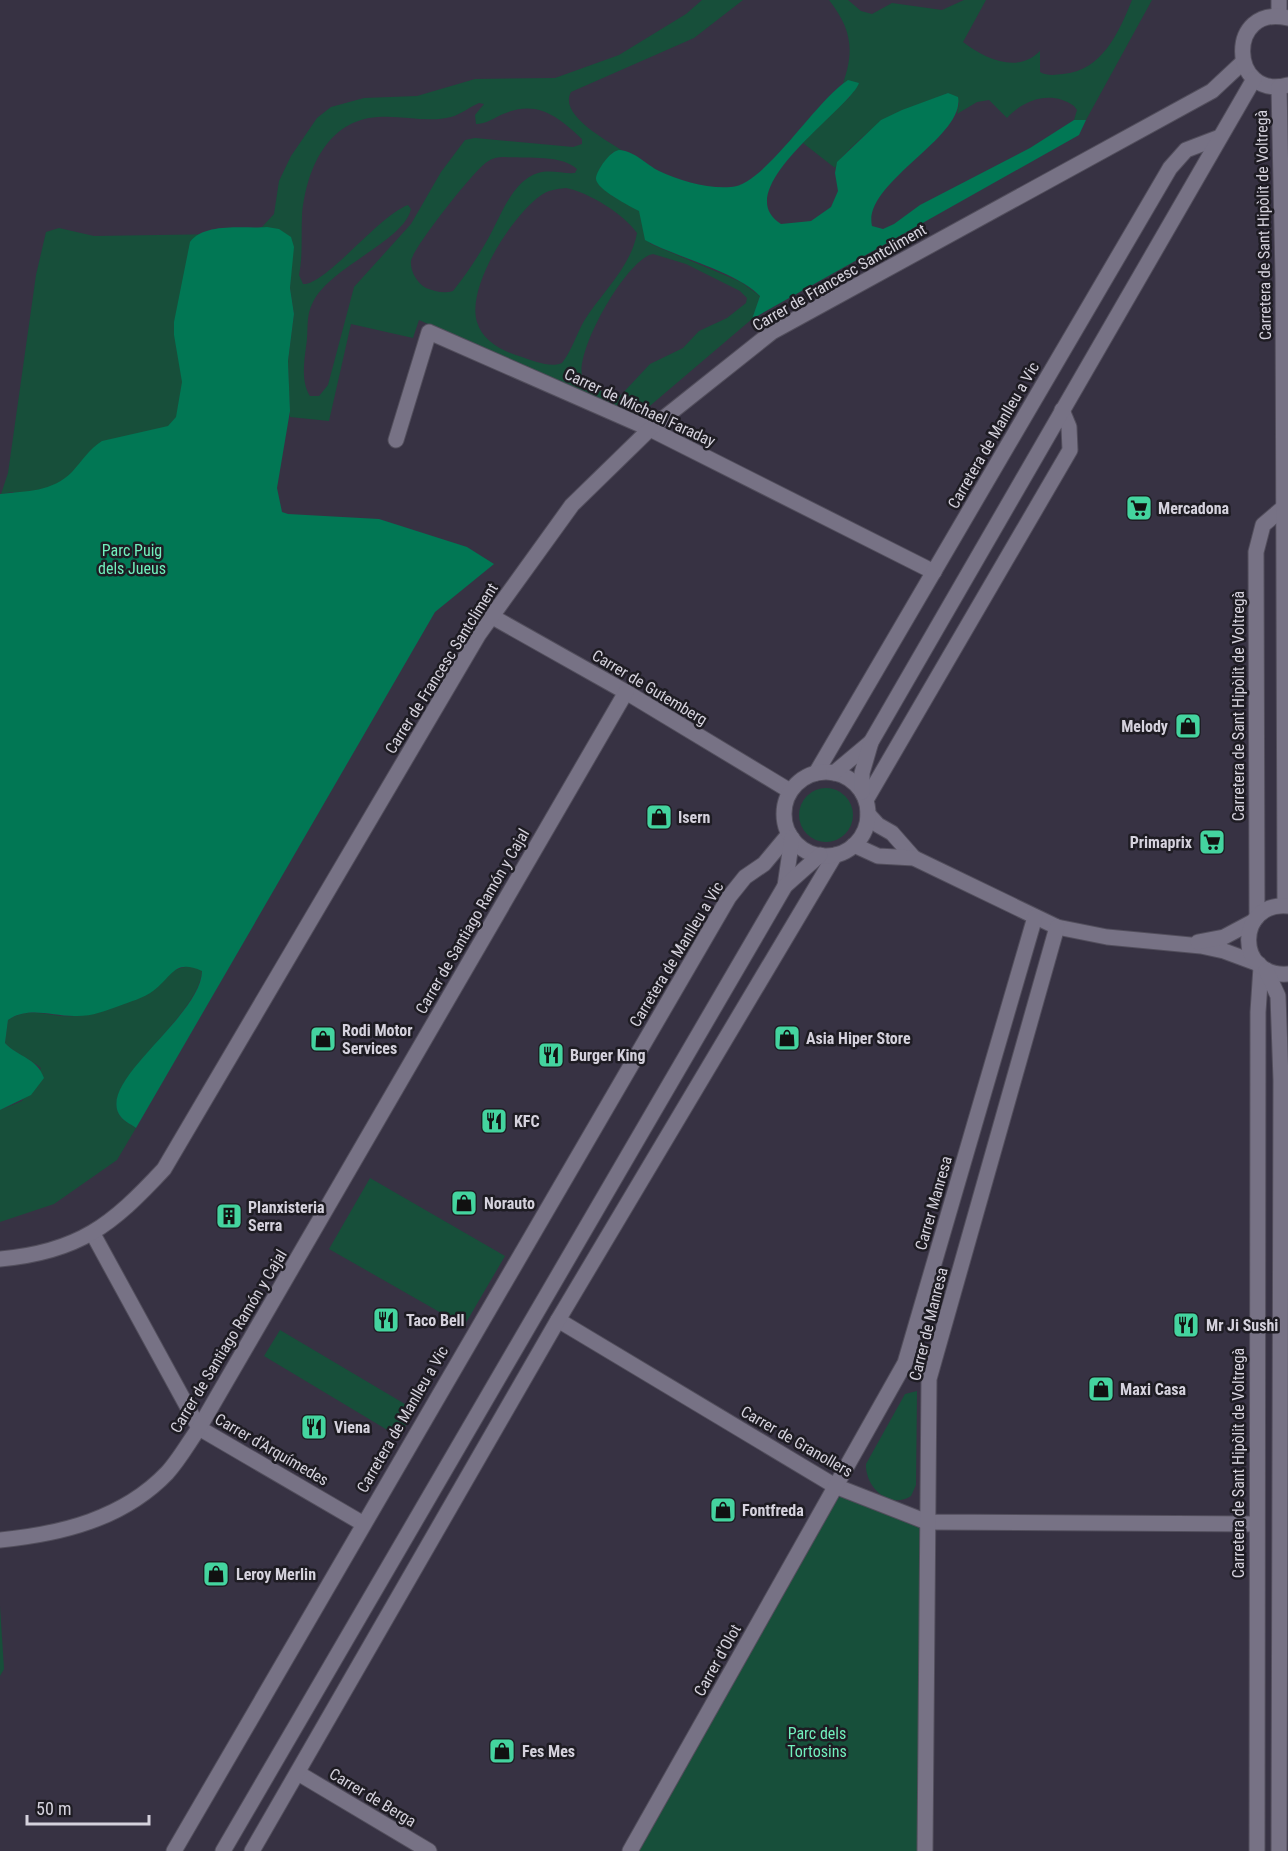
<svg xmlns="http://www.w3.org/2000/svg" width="1288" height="1851" font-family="'Roboto Condensed',sans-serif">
<rect width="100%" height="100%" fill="#373243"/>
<g fill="#174f3a" fill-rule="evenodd">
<path d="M702 0H743L694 38 571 92C558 115 608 141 625 152H613L602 167 612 196C620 200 632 205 639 211 646 218 640 231 651 244L741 282 760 296 752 319 638 416 419 320 413 338 351 324 329 421 290 417 288 361 294 314 290 288 293 242 254 744 13 492 1 494 8 473 36 275 46 232 59 228 94 236 283 233 261 228 274 214 279 181 291 156 317 118 331 107 364 98 417 96 475 79 555 78 619 55 686 14ZM479 103 484 104 475 115 476 124C486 124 494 118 503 114 537 100 556 115 582 139V144L573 147 475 138 465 140 441 172 411 224 354 287 328 385 319 396H310C301 382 304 362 306 347 309 331 305 317 313 302 330 267 404 241 411 209L408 205C378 216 325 286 303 284L299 275C303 255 301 235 302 216 306 170 327 120 378 117 402 115 428 123 451 117 462 114 469 107 479 103ZM505 157C525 159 561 154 577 169L575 173C563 174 550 169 538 173 512 181 501 216 489 237 479 255 466 275 453 291 444 294 434 291 426 288 417 283 410 271 411 261 413 248 474 170 487 162 492 158 498 157 505 157ZM566 188C588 192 624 214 637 233 631 267 602 292 584 321 576 335 572 350 562 363 551 368 533 361 522 357 504 352 482 341 477 322 466 287 512 216 540 196 548 190 556 189 566 188ZM653 254 686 264 740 291 747 298 746 303 727 318 699 331 683 348 650 364 620 396 601 391 583 379C572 355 627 258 653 254Z"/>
<path d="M829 0H848L861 11 872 14 892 3 942 10 964 0H986L963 42C985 59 1018 74 1040 51V72C1047 76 1055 75 1063 74 1102 71 1119 32 1132 0H1152L1086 120H1074L1077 110 1074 106C1052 90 1024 99 1007 118L989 100 977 102 957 114 959 103 948 93C905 111 888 112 853 146 846 153 839 159 835 168L803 143 819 124 850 97 848 80 843 83C855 50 851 28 829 0Z"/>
<circle cx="826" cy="815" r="27"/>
<path d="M190 966 202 970C201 1017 94 1084 121 1117 124 1121 132 1125 136 1128L117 1160 54 1204 0 1222V1110L22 1101 41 1068C29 1058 15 1054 5 1043L8 1020C29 1005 51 1018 74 1016 84 1016 96 1012 106 1010 137 1002 161 969 190 966Z"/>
<polygon points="370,1178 505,1256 464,1326 329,1249"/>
<polygon points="280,1330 415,1410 399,1437 264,1356"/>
<path d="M917 1391 916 1485 911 1496C889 1510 865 1487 866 1464L905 1394Z"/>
<polygon points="835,1486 927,1522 925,1851 630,1851"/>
<polygon points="0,1606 4,1669 0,1676"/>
</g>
<g fill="#017754">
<path d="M848 80 859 83C850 109 726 190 781 224L811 221 831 207 838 191 835 173 837 162 881 120 902 110 948 93 958 97C966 137 862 183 872 226L883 229 894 224 920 205 1030 148 1074 120H1086L1079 135 752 319 760 296C736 271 677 258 645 240L639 211C630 206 595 189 596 178 597 170 610 151 619 150 633 150 647 165 659 171 680 181 708 189 731 187 765 185 815 101 848 80Z"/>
<path d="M267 227 279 229 291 237 294 247 290 288 294 314 288 361 290 411 277 488 282 512 288 514 379 519 467 547 494 564 435 612 136 1128C132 1125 124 1121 121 1117 93 1083 201 1018 202 971 174 958 172 977 153 991 144 998 129 1002 119 1006 105 1011 90 1017 74 1016 51 1016 28 1006 8 1020L5 1043C18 1057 37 1058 44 1078L31 1095 0 1110V494C27 491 52 492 72 472 82 461 89 449 102 441L168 426 176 417 182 382 174 335V322L190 242C205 222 245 229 267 227Z"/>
</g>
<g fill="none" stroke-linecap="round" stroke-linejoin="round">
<defs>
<g id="street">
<polyline points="1279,16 1279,0"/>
<polyline points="396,440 429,332 650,429 934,572"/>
<polyline points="491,616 626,692 790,791"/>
<polyline points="816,773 1170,168 1186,150 1220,137"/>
<polyline points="866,800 1070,450 1069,427 1062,410"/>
<polyline points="868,814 878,825 892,833 914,858"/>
<polyline points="854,845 878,856 914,858 1057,927 1107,937 1201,946 1224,951 1259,964"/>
<polyline points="1257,917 1256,552 1263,525 1284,507"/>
<polyline points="1198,942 1224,937 1254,921"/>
<polyline points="93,1234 199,1428 362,1523"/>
<path d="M0 1259C79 1252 112 1225 164 1169L479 634 572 505 650 429 772 332 1212 91 1243 62"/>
<polyline points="558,1320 835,1486 927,1522 1256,1524"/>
<path d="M0 1540C61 1534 123 1519 167 1473 179 1460 189 1442 199 1428L626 692"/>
<polyline points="298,1773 429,1851"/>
<polyline points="174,1851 729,897 745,877 764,864 789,834"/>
<polyline points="252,1851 558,1320 835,855"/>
<polyline points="630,1851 905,1363 1035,917"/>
<polyline points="925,1851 929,1379 1057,927"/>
<polyline points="1257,1851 1258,1012 1261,967"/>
</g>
<g id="secondary">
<path d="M1288 18C1226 3 1229 101 1288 85"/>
<polyline points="1279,87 1283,278 1285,905"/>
<circle cx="826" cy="814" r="42"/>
<polyline points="834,773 871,742"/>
<polyline points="862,792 862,773 871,742 1254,79"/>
<polyline points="785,886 792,838"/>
<path d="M1288 906C1236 901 1235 978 1288 974"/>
<polyline points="1266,970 1278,996 1281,1080 1279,1851"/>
<polyline points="223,1851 778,898 785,886 820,855"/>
</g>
</defs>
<use href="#street" stroke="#524e5c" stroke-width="17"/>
<use href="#secondary" stroke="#524e5c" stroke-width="17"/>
<use href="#street" stroke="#777285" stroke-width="15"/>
<use href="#secondary" stroke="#777285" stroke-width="15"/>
</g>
<defs>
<symbol id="supermarket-square" viewBox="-11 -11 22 22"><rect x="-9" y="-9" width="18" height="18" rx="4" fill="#44d49f" stroke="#1e1c23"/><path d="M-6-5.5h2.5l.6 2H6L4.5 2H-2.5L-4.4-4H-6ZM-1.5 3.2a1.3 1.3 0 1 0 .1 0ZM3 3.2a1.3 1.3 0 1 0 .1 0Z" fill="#111"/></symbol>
<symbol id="shop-square" viewBox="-11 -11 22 22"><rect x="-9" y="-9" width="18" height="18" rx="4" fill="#44d49f" stroke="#1e1c23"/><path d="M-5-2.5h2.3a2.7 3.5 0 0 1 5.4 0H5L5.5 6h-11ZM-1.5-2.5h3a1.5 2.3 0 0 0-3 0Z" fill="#111"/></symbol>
<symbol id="restaurant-square" viewBox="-11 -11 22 22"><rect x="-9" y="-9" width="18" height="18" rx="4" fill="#44d49f" stroke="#1e1c23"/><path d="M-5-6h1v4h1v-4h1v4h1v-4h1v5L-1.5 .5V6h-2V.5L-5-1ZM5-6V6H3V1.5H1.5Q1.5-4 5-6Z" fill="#111"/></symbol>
<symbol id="building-square" viewBox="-11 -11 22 22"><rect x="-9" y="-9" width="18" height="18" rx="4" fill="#44d49f" stroke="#1e1c23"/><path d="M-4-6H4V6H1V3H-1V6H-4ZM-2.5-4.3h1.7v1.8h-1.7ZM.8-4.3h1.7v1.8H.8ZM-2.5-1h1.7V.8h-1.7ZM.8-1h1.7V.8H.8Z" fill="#111"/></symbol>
</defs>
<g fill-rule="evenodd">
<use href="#supermarket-square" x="1124" y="493" width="30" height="30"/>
<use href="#shop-square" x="1173" y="711" width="30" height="30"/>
<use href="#shop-square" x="644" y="802" width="30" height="30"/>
<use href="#supermarket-square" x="1197" y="827" width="30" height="30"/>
<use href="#shop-square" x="772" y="1023" width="30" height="30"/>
<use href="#shop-square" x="308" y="1024" width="30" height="30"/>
<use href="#restaurant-square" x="536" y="1040" width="30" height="30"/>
<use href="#restaurant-square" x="479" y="1106" width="30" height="30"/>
<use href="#shop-square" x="449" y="1188" width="30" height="30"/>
<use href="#building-square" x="214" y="1201" width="30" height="30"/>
<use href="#restaurant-square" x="371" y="1305" width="30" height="30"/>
<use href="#restaurant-square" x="1171" y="1310" width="30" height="30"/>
<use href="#shop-square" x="1086" y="1374" width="30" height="30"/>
<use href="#restaurant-square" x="299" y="1412" width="30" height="30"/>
<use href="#shop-square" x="708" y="1495" width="30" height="30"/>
<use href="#shop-square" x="201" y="1559" width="30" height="30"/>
<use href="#shop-square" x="487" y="1736" width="30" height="30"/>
</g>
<g text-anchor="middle" stroke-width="5" stroke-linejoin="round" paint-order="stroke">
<g font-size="16" fill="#d5d2dd" stroke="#1e1c23">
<text transform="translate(1263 225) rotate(-91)" y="6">Carretera de Sant Hipòlit de Voltregà</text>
<text transform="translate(839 277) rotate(-30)" y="6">Carrer de Francesc Santcliment</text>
<text transform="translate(640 407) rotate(25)" y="6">Carrer de Michael Faraday</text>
<text transform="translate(993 435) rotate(-60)" y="6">Carretera de Manlleu a Vic</text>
<text transform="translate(441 668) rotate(-58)" y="6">Carrer de Francesc Santcliment</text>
<text transform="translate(650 687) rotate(31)" y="6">Carrer de Gutemberg</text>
<text transform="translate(1238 706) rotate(-90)" y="6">Carretera de Sant Hipòlit de Voltregà</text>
<text transform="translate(472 921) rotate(-60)" y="6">Carrer de Santiago Ramón y Cajal</text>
<text transform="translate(676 954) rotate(-59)" y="6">Carretera de Manlleu a Vic</text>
<text transform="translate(933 1203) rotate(-74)" y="6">Carrer Manresa</text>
<text transform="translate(928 1324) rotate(-76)" y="6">Carrer de Manresa</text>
<text transform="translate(228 1341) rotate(-59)" y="6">Carrer de Santiago Ramón y Cajal</text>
<text transform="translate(402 1419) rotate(-60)" y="6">Carretera de Manlleu a Vic</text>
<text transform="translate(797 1441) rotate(30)" y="6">Carrer de Granollers</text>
<text transform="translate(272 1449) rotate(30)" y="6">Carrer d'Arquímedes</text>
<text transform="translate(1238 1463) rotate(-90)" y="6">Carretera de Sant Hipòlit de Voltregà</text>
<text transform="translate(717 1660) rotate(-61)" y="6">Carrer d'Olot</text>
<text transform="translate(373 1797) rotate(31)" y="6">Carrer de Berga</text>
</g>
<g font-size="16" font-weight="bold" fill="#d5d2dd" stroke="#1e1c23" text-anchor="start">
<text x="1158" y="514">Mercadona</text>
<text x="1168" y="732" text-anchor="end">Melody</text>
<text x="678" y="823">Isern</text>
<text x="1192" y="848" text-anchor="end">Primaprix</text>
<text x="342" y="1036">Rodi Motor<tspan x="342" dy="18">Services</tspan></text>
<text x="806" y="1044">Asia Hiper Store</text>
<text x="570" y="1061">Burger King</text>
<text x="514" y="1127">KFC</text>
<text x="484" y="1209">Norauto</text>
<text x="248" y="1213">Planxisteria<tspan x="248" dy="18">Serra</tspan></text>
<text x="406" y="1326">Taco Bell</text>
<text x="1206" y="1331">Mr Ji Sushi</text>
<text x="1120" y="1395">Maxi Casa</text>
<text x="334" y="1433">Viena</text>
<text x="742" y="1516">Fontfreda</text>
<text x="236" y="1580">Leroy Merlin</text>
<text x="522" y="1757">Fes Mes</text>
</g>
<g font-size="16" fill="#71f0bd" stroke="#1e1c23">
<text x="132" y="556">Parc Puig<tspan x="132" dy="18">dels Jueus</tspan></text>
<text x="817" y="1739">Parc dels<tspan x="817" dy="18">Tortosins</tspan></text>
</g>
</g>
<path d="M27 1815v9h122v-9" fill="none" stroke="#d5d2dd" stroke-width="3"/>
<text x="36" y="1815" font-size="18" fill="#d5d2dd" stroke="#1e1c23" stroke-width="4.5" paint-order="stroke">50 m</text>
</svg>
